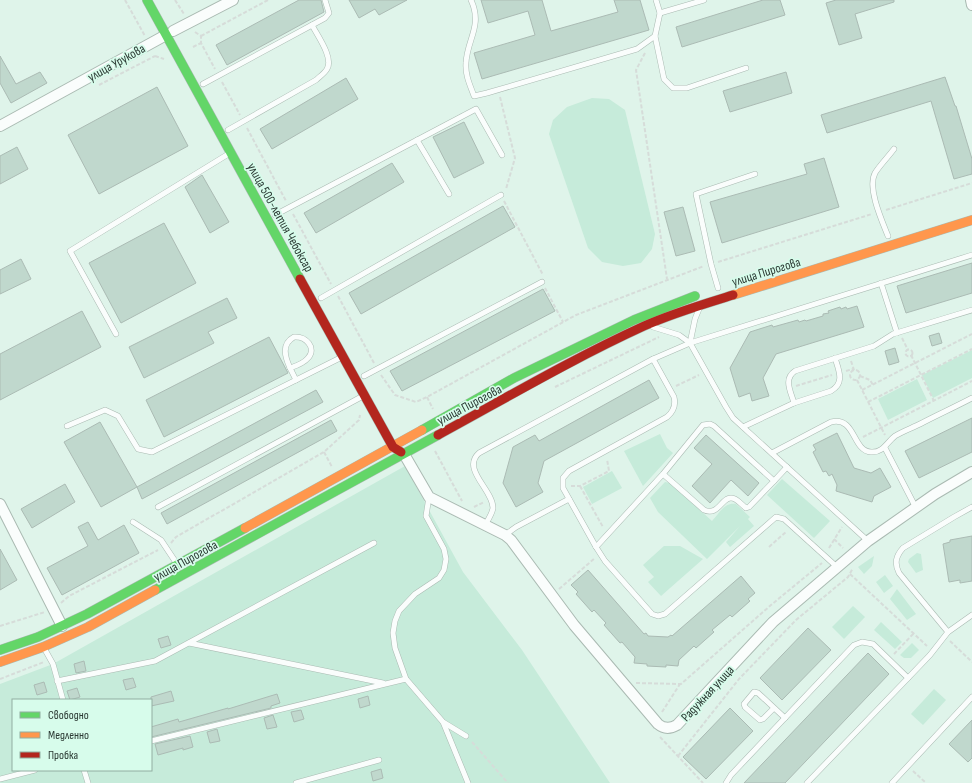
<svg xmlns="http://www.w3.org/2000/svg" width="972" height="783" font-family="'Sofia Sans Condensed',sans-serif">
<rect width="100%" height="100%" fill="#dff4ea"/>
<g fill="#c6ebda" fill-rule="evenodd">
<polygon points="592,98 609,99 625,110 655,234 652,249 641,263 623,266 602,262 588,248 549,134 553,120 567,107"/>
<polygon points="972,350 972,378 933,398 922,375"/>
<polygon points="917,379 927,400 888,420 878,399"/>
<polygon points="660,434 667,448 673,453 643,486 624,451"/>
<path d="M405 466 463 572 522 650 610 783H0V684L53 664ZM13 700H151V770H13Z"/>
<polygon points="612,471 622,488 592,504 583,487"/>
<polygon points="782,479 830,521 814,538 767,495"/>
<path d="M665 482 670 483 712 521C719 514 724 502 736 504L750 517 748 519 754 526 730 547 726 542 740 526 707 559 658 512 650 498Z"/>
<polygon points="664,546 680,546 703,559 661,596 648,582 654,577 643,565"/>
<polygon points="917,553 921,554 923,570 916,573 908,562 909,559"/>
<polygon points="874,556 872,566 864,574 858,567"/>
<polygon points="885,575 893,586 884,593 876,582"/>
<polygon points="897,589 916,614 907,620 890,599"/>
<polygon points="853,606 865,617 844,639 832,627"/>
<polygon points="881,622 902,642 895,649 874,630"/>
<polygon points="912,643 919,650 911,658 904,658 900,655"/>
<polygon points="934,689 946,700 923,725 911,714"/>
</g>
<g fill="#c0d8cd" stroke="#abbbb4">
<polygon points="299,0 321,0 324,12 227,65 216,45"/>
<polygon points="349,0 407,0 379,15 375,9 359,18"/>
<polygon points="481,0 542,0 551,31 618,12 614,0 640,0 649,30 482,79 474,53 535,35 528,11 488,23"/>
<polygon points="763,0 780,0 785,15 682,47 676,27"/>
<polygon points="836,0 894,0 894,2 855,14 862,38 839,45 826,3"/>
<polygon points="0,56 16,84 40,72 47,83 11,103 0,83"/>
<polygon points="786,72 792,93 730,112 723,91"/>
<polygon points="945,77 955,106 956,106 972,159 972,174 954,179 931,101 827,133 821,115"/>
<polygon points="346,78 358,99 272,149 260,129"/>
<polygon points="157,87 188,146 99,194 68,135"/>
<polygon points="464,122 484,163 454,178 433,137"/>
<polygon points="17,147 28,169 0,184 0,156"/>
<polygon points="824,158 839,207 722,243 710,202 807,174 804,164"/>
<polygon points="392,163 404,182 316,233 304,213"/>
<polygon points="202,175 229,222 210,233 185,187"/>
<polygon points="503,206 515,227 361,314 349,293"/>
<polygon points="683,207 695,251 676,256 664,212"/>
<polygon points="164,223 196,283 121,323 89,263"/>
<polygon points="21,259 31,279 0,294 0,270"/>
<polygon points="972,263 972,293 906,313 897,286"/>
<polygon points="543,289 555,311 402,391 390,371"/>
<polygon points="227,298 237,318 208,332 214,343 144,378 129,347"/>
<polygon points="857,306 864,327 776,354 763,378 769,396 752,401 750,393 739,397 730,368 750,332 772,325 773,327 798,320 799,322 805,320 806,321 823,316 823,314 829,313 828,311 840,307 841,309 846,307 847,309"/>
<polygon points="82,311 101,347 0,400 0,354"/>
<polygon points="939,333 942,343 932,346 929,336"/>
<polygon points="269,337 288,373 164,437 146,400"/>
<polygon points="895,348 899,362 889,365 885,351"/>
<polygon points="649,380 659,398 544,461 538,483 543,492 516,507 503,483 513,447 535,435 539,441"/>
<polygon points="316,390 323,402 142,499 137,487"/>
<polygon points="972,418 972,452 919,478 905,451"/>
<polygon points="331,420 337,431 167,524 161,513"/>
<polygon points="100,422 137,487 101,507 64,442"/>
<polygon points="837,433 854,468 871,473 880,468 891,487 874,496 872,502 836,491 837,485 832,474 829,476 826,471 823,472 813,452 816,450 813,445"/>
<polygon points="706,435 759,483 748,496 731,480 710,503 692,486 712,464 694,448"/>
<polygon points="65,484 75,502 32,528 21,509"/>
<polygon points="88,522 98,540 124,525 139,553 62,595 47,568 88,546 78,527"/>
<polygon points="972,536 972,581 960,583 960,580 949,582 943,544 950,542 950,540"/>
<polygon points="0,549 17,580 0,590"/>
<polygon points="588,570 644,634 646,633 648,636 668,637 671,635 672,636 741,576 755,593 748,599 750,601 732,617 730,615 712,630 714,632 696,648 694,646 679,660 678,666 666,665 666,667 647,666 647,664 634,663 635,657 622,642 620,643 604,625 606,623 594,610 592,612 576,594 578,592 571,585"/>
<polygon points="808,628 831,650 782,700 760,678"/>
<polygon points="168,636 171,645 161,648 158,639"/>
<polygon points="868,653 889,674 785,783 744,783"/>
<polygon points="84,661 86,671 76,673 74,664"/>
<polygon points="133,678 136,687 126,690 123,680"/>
<polygon points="44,682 47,692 37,695 34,685"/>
<polygon points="77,688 80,697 70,700 67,691"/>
<polygon points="171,691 174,701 151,706 151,697"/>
<polygon points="277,694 280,703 271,706 271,708 151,737 151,727 178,719 179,722 228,708 228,709"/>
<polygon points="368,696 370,705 360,708 358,699"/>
<polygon points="730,708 753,731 706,779 683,757"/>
<polygon points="301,710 304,719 294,722 291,712"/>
<polygon points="273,715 277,727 267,729 264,718"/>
<polygon points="972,720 972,758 968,762 949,744"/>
<polygon points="217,729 220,741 210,743 207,732"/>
<polygon points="190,736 193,747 183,750 183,748 158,755 155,744"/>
<polygon points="381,769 383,778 373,781 371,772"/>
</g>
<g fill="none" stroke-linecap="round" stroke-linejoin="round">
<defs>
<g id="lane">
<path d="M471 0C483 26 467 39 466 63 465 75 470 85 474 96L487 93 637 49 655 36 660 13 656 0"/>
<polyline points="660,13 704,0"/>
<polyline points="655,36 664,79 673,88 687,88 746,68"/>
<polyline points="203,84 325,18 329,13 325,0"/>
<path d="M228 130 316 80C319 77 325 73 327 69 334 58 317 35 312 25"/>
<polyline points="417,140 449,194"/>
<polyline points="275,215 476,109 502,155"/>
<path d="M888 236C882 221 867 188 875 173 880 165 888 157 894 149"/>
<polyline points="881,283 897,333"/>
<polyline points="718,288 711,264 696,194 755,174"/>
<polyline points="321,298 501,195"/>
<polyline points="653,327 679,335 690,343 726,407 733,418 868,541"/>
<polyline points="116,334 70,251 230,153"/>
<path d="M294 337C306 336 317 348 308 358 304 363 296 366 290 368 285 357 281 344 294 337Z"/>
<polyline points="690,343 695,319 699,309"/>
<path d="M653 359 674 397C676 405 674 411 667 417L569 471 563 478V488L596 547 605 561 652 614 658 616 665 614 776 517 784 519 837 567"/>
<polyline points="290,368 296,380"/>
<polyline points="364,376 542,282"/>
<path d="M794 403C791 392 783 379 795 371L874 346 893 334 972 310"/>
<polyline points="67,426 105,410 118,416 138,449 152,452 342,357"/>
<path d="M743 427 794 403 831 391C845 383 839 371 835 358"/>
<polyline points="885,448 916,508"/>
<path d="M772 453 831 422C856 416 852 451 871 452 883 453 887 442 895 436 903 431 912 428 920 424 937 415 955 407 972 398"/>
<polyline points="774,481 787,467"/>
<polyline points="429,497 426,516 444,549 446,559 444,570 439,578 415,594 399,611 395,621 393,633 395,648 406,679 443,722 466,736"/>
<polyline points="158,507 363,396"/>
<polyline points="133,522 161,540 177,564"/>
<path d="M485 525C488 520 492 514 493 508 493 490 461 469 479 453L653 359 690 343 972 255"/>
<polyline points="505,535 516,527 569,499"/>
<path d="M596 547 663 474 703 425 710 424 714 426 774 481 749 507 746 508C742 505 739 501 735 499 722 493 720 517 704 510L663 474"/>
<path d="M948 632 899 573C894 563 896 556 903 548L954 517 972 507"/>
<polyline points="189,643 383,683"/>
<polyline points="44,648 53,664 63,700"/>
<polyline points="908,678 930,655 948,632 972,615"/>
<polyline points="57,681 155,661 374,543"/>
<polyline points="774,708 763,719 760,720 745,707 744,704 754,692 758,693 785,718"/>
<polyline points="443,722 468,783"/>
<polyline points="151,741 406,679"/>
<polyline points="84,770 88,783"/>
<polyline points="0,779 35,770"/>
<polyline points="296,783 379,760"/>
<polyline points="726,783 731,775 854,645 862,642 873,644 908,678 807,783"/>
<polyline points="892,783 972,697"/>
</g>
<g id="street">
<polyline points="971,0 972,5"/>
<polyline points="173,31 233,0"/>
<polyline points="0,126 166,35"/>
<path d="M404 454 429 497 505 535 511 540 574 625 658 724C664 729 670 729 677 725L773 622 868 541 935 494 972 472"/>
<polyline points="0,504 62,626"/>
</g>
<g id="fast">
<polyline points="147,0 300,279"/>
<polyline points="422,430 514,378 634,320 695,296"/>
<polyline points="155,590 438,435"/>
<polyline points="0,650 38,637 87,614 245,528"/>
</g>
<g id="slow">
<polyline points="733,295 972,220"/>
<polyline points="245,528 422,430"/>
<polyline points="0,662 43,647 88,627 155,590"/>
</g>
<g id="jam">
<polyline points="300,279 393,447 401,452"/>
<path d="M438 435C506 398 574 358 644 326 673 313 704 304 733 295"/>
</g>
</defs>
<use href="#lane" stroke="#aabab2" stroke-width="6"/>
<use href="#street" stroke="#aabab2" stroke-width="12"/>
<use href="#fast" stroke="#aabab2" stroke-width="10"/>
<use href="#slow" stroke="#aabab2" stroke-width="10"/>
<use href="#jam" stroke="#aabab2" stroke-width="10"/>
<g stroke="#d6dcd9" stroke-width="2" stroke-dasharray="4 2" stroke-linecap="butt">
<polyline points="125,0 145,36"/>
<polyline points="175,0 184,14"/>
<polyline points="195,32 201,36 201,43 215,69"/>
<polyline points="201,36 268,0"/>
<polyline points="193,47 201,43"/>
<polyline points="645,53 636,70 667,279"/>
<polyline points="155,56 164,59"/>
<polyline points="222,82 240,115"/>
<polyline points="99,85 155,56"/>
<polyline points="500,97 515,158 506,189"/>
<polyline points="247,128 286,201"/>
<polyline points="504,201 543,275"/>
<polyline points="886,210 972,183"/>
<polyline points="293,214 331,284"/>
<polyline points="718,262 872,214"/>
<polyline points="545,288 563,322"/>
<polyline points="338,296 374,363"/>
<polyline points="902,338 908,350"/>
<circle cx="909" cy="353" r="3.5"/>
<polyline points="911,355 934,401"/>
<polyline points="851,361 854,370"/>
<circle cx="855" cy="375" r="5"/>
<polyline points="846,371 853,369"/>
<polyline points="381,375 395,395 416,402 427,397 576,315 704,266"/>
<polyline points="860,376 870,380 873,385"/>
<polyline points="857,380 885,435"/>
<polyline points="676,386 699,375"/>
<polyline points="796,386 832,375"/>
<polyline points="555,387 659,337"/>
<polyline points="862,390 972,334"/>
<polyline points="427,397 433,409"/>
<polyline points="868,402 972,349"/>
<polyline points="863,437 972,381"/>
<polyline points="435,451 462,501"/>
<polyline points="324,452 332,467"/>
<polyline points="571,486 580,486 609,471 607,459"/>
<polyline points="580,486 603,527"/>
<polyline points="474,507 484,502"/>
<polyline points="834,539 843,548"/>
<polyline points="171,543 176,537 324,452 359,420 360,415"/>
<polyline points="769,547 787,531"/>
<polyline points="829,548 842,527"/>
<polyline points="850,574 927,646"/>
<polyline points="559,589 595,558"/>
<polyline points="61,603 69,596 158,550"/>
<polyline points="0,626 45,612"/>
<polyline points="950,641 972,662"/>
<polyline points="894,654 914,633"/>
<polyline points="0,679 44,662"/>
<polyline points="636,683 681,684 771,605 822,563"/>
<polyline points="662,712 680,684"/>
<polyline points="660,737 703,783"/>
<polyline points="472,742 508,783"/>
<polyline points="678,756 739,679 796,620 848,577 853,568"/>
<polyline points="913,771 926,783"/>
</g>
<use href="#lane" stroke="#fafdfc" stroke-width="5"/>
<use href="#street" stroke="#fafdfc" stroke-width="10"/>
<use href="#fast" stroke="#63d668" stroke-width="9"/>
<use href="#slow" stroke="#ff974d" stroke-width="9"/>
<use href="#jam" stroke="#b3261e" stroke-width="9"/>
</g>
<g text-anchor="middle" stroke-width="3.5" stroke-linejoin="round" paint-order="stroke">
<g font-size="13" fill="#2b3933" stroke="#d7fceb">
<text transform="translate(116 62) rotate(-29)" y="5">улица Урукова</text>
<text transform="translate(281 217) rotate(61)" y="5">улица 500-летия Чебоксар</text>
<text transform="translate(766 271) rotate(-17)" y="5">улица Пирогова</text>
<text transform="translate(469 404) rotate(-28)" y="5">улица Пирогова</text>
<text transform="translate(185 560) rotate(-29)" y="5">улица Пирогова</text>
<text transform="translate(707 693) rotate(-47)" y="5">Радужная улица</text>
</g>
</g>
<rect x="12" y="699" width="140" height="72" fill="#d7fceb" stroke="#92aea1"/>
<rect x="20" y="712" width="20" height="6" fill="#63d668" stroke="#92aea1"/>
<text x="48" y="719" font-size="12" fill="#2b3933">Свободно</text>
<rect x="20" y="732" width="20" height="6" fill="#ff974d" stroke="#92aea1"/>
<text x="48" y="739" font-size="12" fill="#2b3933">Медленно</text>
<rect x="20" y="752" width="20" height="6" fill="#b3261e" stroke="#92aea1"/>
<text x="48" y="759" font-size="12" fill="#2b3933">Пробка</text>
</svg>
